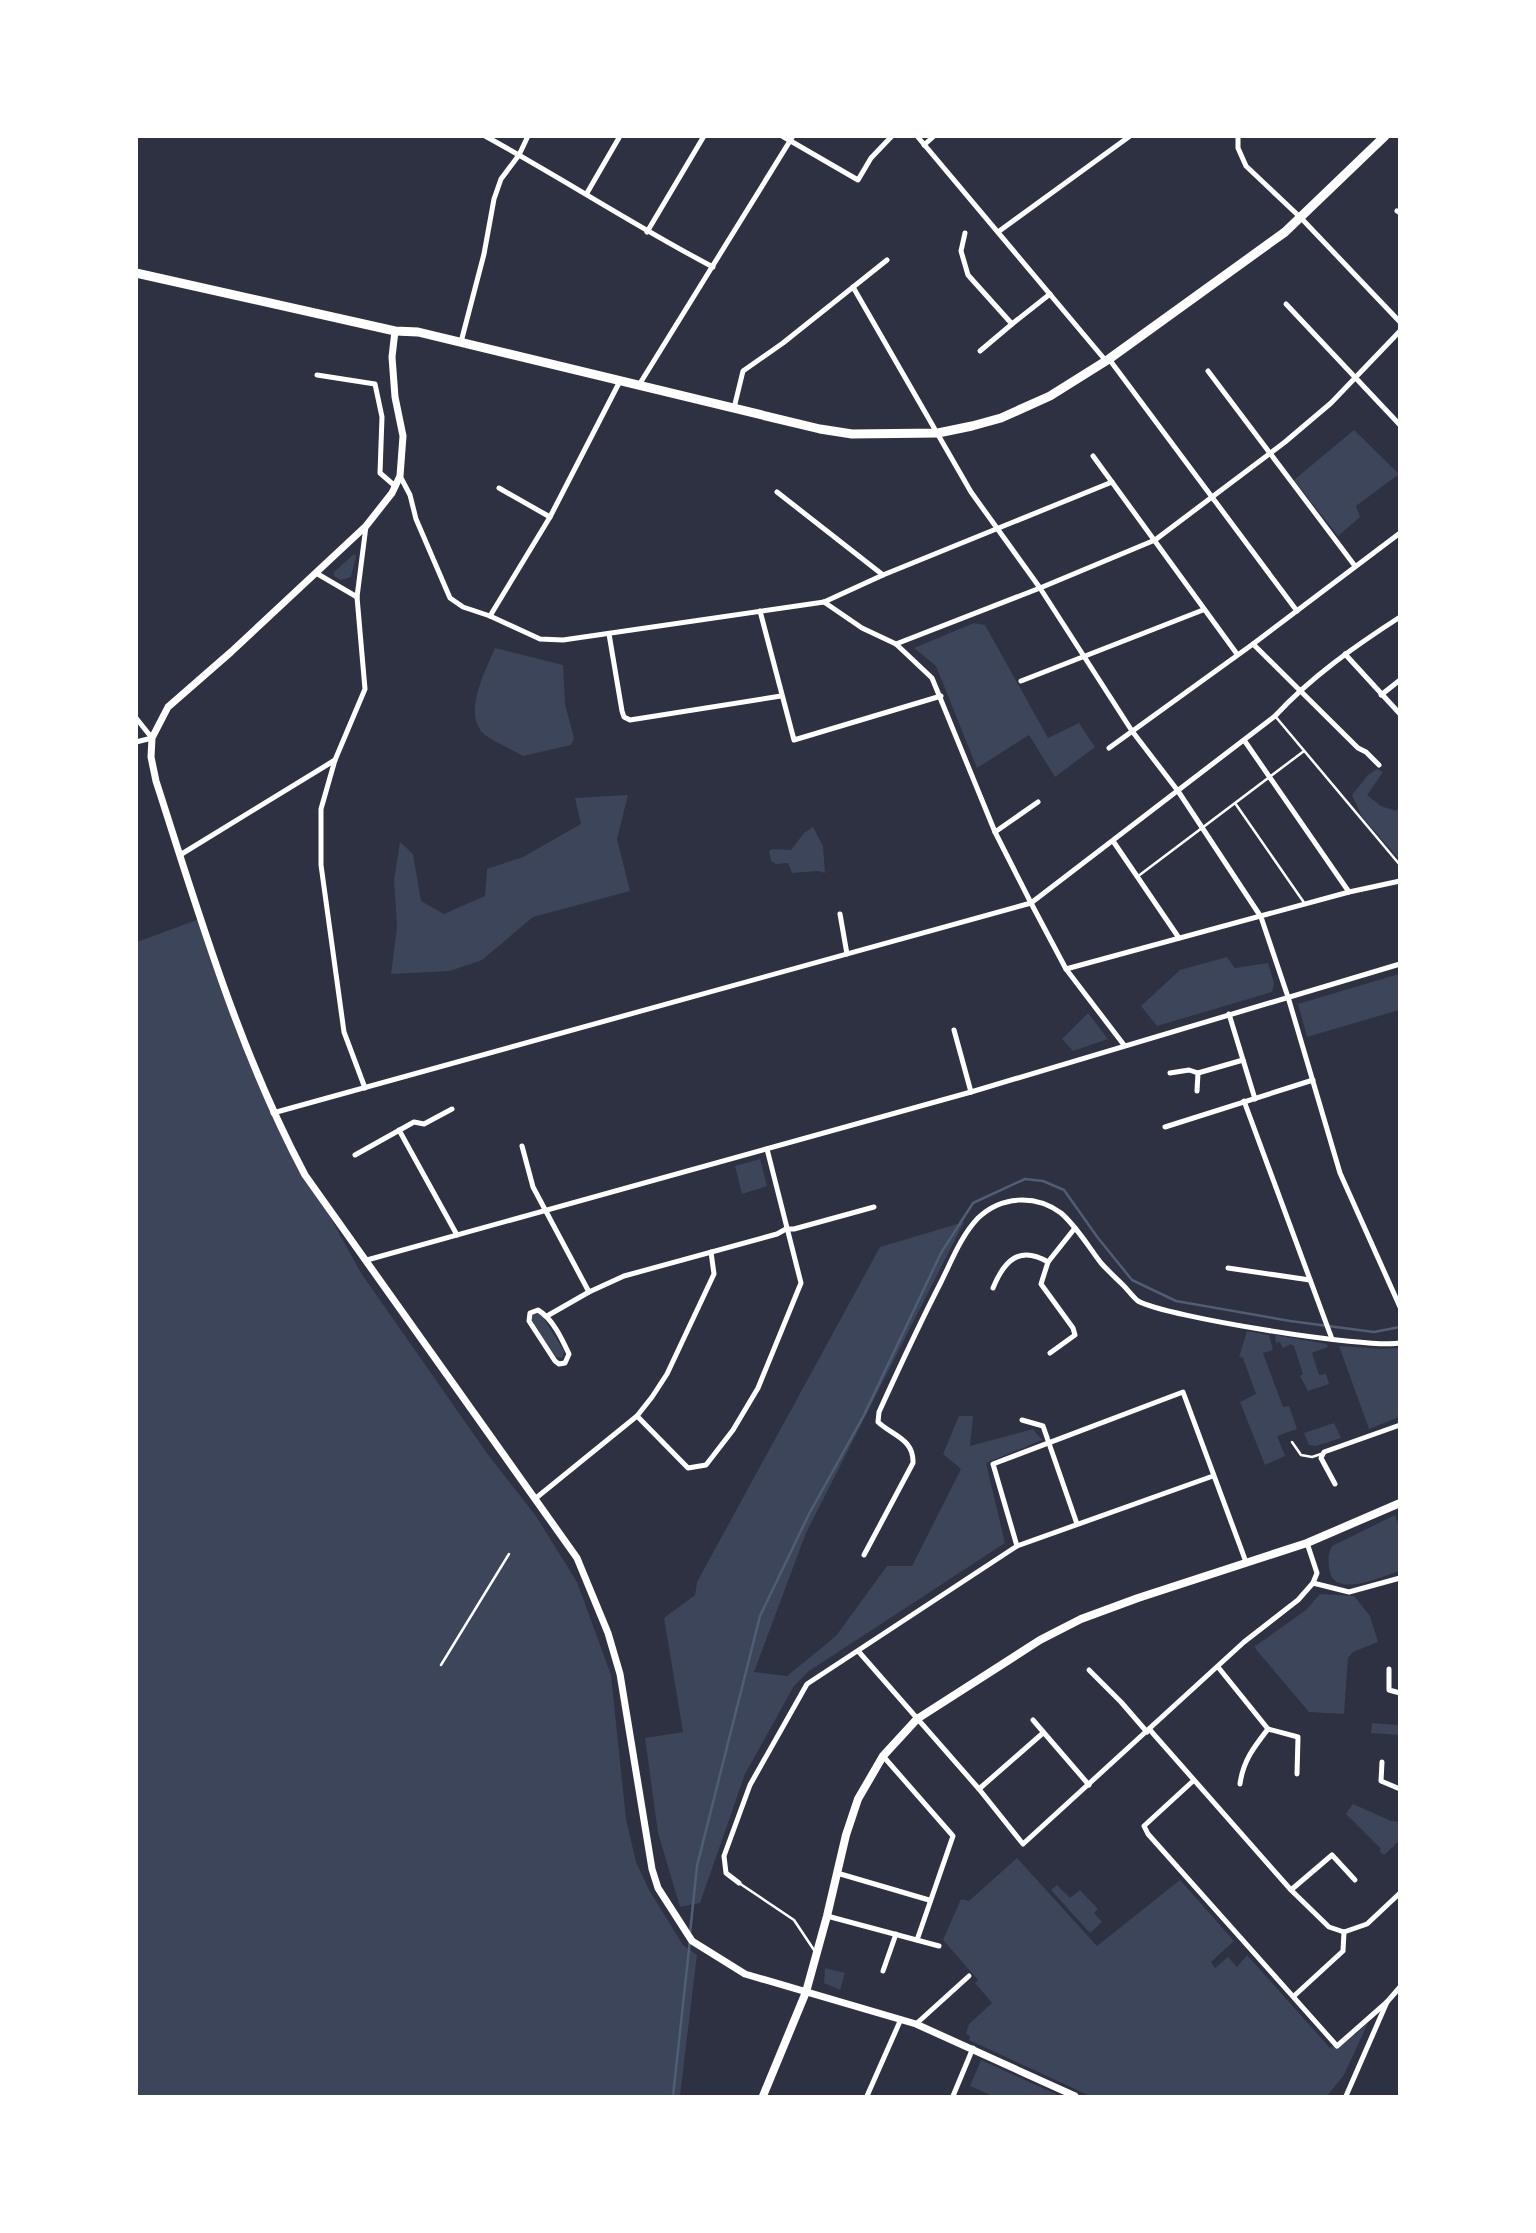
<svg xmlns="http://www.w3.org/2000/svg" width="1536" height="2233" font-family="Quicksand,sans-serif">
<rect width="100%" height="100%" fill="#2d3142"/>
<g fill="#3c4559">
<polygon points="1354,430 1399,474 1356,506 1360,517 1338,536 1294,480"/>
<polygon points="354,554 356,556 351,577 341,580 334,576 334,572"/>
<polygon points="974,623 985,625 1048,738 1079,723 1095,747 1055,777 1029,735 977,768 936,666 914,648"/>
<path d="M495 648 563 665 565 704 574 738 571 745 523 756C511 749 496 743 485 735 461 715 486 670 495 648Z"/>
<polygon points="1377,769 1383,772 1367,795 1381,806 1396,811 1399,807 1399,859 1362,817 1352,795 1368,775"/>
<polygon points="628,795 617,839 630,891 533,917 482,960 450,971 391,974 397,927 394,880 400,842 413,854 421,901 444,914 485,896 487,869 523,857 581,824 575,798"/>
<polygon points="813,827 823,846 825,873 818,871 792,873 788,863 776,864 771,861 769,851 773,849 791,850 804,833"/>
<polygon points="202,918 273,1113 361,1273 489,1456 536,1516 577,1582 611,1675 626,1819 636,1862 649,1890 683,1945 697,1955 680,2096 137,2096 137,942"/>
<polygon points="1227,957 1235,968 1268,963 1274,983 1272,992 1157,1026 1141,1006 1180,970"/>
<polygon points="1399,974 1399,1010 1307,1037 1298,1004"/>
<polygon points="1088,1013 1108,1039 1073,1051 1062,1039"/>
<polygon points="760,1159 767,1186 742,1194 735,1166"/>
<polygon points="964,1222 806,1533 754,1672 787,1676 836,1636 887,1566 912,1566 961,1469 943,1454 959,1416 973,1416 970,1446 1033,1429 1042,1440 986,1463 1005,1543 809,1671 794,1686 745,1774 700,1903 680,1907 658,1833 645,1738 683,1732 664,1618 695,1595 697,1582 880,1247"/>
<polygon points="536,1312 541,1314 564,1351 563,1358 556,1357 530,1319 531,1314"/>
<polygon points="1247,1331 1269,1335 1273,1350 1263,1353 1283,1407 1289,1406 1297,1429 1277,1436 1285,1456 1265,1465 1240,1402 1256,1394 1243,1358 1239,1357"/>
<polygon points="1275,1335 1327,1344 1328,1347 1312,1353 1319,1375 1326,1374 1329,1384 1308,1391 1300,1376 1303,1374 1294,1346 1291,1344 1283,1348 1280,1342 1276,1343"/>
<polygon points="1339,1346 1381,1349 1399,1348 1399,1417 1369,1429"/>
<polygon points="1334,1423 1341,1438 1316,1446 1309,1445 1304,1433"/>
<path d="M1395 1515 1399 1525V1571C1381 1577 1332 1600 1329 1568 1328 1560 1328 1553 1332 1546Z"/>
<polygon points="1320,1594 1354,1596 1370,1616 1378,1642 1353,1652 1348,1658 1344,1714 1309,1712 1254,1647 1306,1610"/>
<polygon points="1372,1723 1399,1725 1399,1735 1371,1733"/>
<polygon points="1353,1804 1391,1821 1399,1822 1399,1841 1384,1855 1379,1851 1381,1849 1346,1814"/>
<polygon points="1017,1858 1097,1946 1180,1880 1234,1941 1211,1962 1215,1968 1228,1957 1237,1967 1247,1955 1330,2048 1357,2033 1368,2023 1344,2075 1327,2096 1090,2096 969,2040 970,2036 966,2034 969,2024 992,2003 975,1983 978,1980 943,1940 961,1899 969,1901"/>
<polygon points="1057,1885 1070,1898 1080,1890 1098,1909 1094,1913 1102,1922 1090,1933 1051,1890"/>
<polygon points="825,1968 845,1973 840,1990 824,1983"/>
<polygon points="981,2060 1060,2096 992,2096 970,2086"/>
</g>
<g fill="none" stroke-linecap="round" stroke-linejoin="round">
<g stroke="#4f5d75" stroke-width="2.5">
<polyline points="690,1933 697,1866 760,1616 809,1514 864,1415 941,1253 973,1203 1025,1179 1043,1181 1064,1190 1098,1238 1132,1280 1176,1301 1290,1321 1374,1332 1400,1327"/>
<polyline points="673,2096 690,1940"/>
</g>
<g stroke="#fff" stroke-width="2.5">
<polyline points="1275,716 1400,865"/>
<polyline points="1235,803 1305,904"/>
<polyline points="1137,877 1304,751"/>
<polyline points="1292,1442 1301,1455 1312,1457 1321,1454"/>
<polyline points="441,1665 509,1554"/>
<polyline points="739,1883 794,1920 816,1953"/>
</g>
<g stroke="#fff" stroke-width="5">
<path d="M485 136C562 178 635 226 713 267"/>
<polyline points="782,136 858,180 871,158 892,136"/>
<polyline points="917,136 1106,361"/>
<polyline points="1238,136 1238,148 1246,166 1301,218 1400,322"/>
<polyline points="924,145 934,136"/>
<polyline points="587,193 620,136"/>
<polyline points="1397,211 1400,213"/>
<polyline points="647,232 704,136"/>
<polyline points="998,232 1130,136"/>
<polyline points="965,233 961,251 968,275 1012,324 1050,294"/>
<polyline points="853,287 971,492 1040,588 1132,731 1178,791 1261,917 1288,997 1340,1173 1400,1307"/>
<polyline points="1286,304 1400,425"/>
<polyline points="461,342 484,254 494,199 501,179 519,155 528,136"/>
<polyline points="980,351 1012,324"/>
<polyline points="1109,359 1297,611"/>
<polyline points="1208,371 1355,566"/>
<polyline points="317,375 375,384 382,417 380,473 395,486"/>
<polyline points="639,385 793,136"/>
<polyline points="734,408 743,371 783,343 887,260"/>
<polyline points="1093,456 1237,654"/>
<polyline points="400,476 410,495 416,519 450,598 463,607 490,616 540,639 563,640 824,602 883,575 1112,482"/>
<polyline points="499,488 550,517"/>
<polyline points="777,492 883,575"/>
<polyline points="316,573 357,597"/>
<polyline points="824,602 862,628 896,644 932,678 995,832 1031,903 1066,969 1124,1045"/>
<polyline points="760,611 794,740 941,696"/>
<polyline points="490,616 550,517 620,381"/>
<polyline points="609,634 622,711 624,717 630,720 781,696"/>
<polyline points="896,644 1040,588 1155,540 1285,442 1331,403 1400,331"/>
<polyline points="1253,644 1358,748 1366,752 1379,765"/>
<polyline points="1345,654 1400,714"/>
<polyline points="1021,681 1203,610"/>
<polyline points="1381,695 1400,680"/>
<polyline points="136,718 152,738 136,742"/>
<polyline points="1244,740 1349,892"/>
<polyline points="1109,748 1253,644 1400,533"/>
<polyline points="995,832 1038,802"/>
<polyline points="1113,841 1179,938"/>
<polyline points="180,855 335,760"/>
<polyline points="840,914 847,954"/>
<polyline points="1066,969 1349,892 1400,881"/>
<polyline points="1229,1014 1255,1099"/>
<polyline points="954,1030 971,1092"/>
<polyline points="1170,1073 1189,1070 1198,1073 1243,1060"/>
<polyline points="365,1088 344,1032 321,865 321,809 335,760 365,689 357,597 366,526"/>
<polyline points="1197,1091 1198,1073"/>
<polyline points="1244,1101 1332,1339"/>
<path d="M273 1113 1031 903 1275 716C1311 677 1355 646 1400 617"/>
<polyline points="1165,1127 1313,1080"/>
<polyline points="399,1130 457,1235"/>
<polyline points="522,1146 533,1187 589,1292"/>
<polyline points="355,1155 414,1122 424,1124 452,1109"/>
<polyline points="367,1260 971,1092 1400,964"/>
<polyline points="1228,1268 1310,1280"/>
<path d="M993 1288C1004 1261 1019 1245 1048 1262"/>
<path d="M538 1310C553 1319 562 1339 569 1354L565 1363 559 1364 555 1361 529 1321 530 1313Z"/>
<polyline points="547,1316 589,1292 624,1276 777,1234 786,1229 794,1229 874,1207"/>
<polyline points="1050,1353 1075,1335 1073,1328 1041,1284 1048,1262 1075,1228"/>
<polyline points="637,1416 688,1468 706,1465 733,1430 758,1388 801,1283 767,1149"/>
<polyline points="1022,1420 1043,1426 1077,1524"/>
<polyline points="1335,1484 1321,1458 1324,1452 1400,1425"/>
<polyline points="536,1498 637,1416 652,1397 667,1374 714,1274 711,1252"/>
<polyline points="1017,1546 993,1464 1183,1392 1246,1562"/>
<path d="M864 1555 913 1463C914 1439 893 1436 878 1422L879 1412C899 1368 919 1325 941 1282 952 1260 961 1236 978 1218 1001 1196 1035 1194 1061 1213 1077 1227 1088 1246 1101 1263 1108 1271 1116 1278 1123 1285 1128 1290 1133 1297 1138 1301 1166 1317 1367 1349 1400 1343"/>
<polyline points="1313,1583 1349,1592 1400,1578"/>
<polyline points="859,1652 979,1789 1023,1844 1244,1642 1298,1600 1313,1583 1317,1573 1307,1543"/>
<polyline points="1218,1667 1268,1729 1298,1737 1297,1774"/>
<polyline points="1389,1669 1389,1690 1400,1693"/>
<polyline points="1089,1670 1121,1702 1147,1732"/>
<polyline points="1033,1720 1089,1785"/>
<polyline points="1150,1730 1291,1890 1329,1927 1344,1932"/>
<polyline points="883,1756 953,1836 917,1940"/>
<polyline points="1382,1762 1381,1781 1400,1789"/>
<polyline points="1193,1781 1144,1826 1148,1834 1337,2046 1387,2002"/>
<path d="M1240 1784C1243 1761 1254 1747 1268 1729"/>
<polyline points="979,1789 1043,1733"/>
<polyline points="837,1873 929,1900"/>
<polyline points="739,1883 726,1873 724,1856 750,1785 807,1684 1017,1546 1213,1476"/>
<polyline points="1291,1890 1332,1855 1355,1880"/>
<polyline points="827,1916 939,1946"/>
<polyline points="1344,1932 1367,1924 1400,1893"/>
<polyline points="883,1971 896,1934"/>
<polyline points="1294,1996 1343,1951 1344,1932"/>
<polyline points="916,2024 969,1976"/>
<polyline points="867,2096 901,2019"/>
<polyline points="953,2096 973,2048"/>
<polyline points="1346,2096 1387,2002 1400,1987"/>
</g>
<path stroke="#fff" stroke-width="7" d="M395 331 392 357 395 397 403 436 400 476 392 493 366 526 231 652 168 707 152 738 151 757 156 781C199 914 239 1051 305 1175L577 1558 608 1633 620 1674 652 1869 658 1888 692 1941 745 1974 916 2024 1075 2096"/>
<polyline stroke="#fff" stroke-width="8" points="763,2096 806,1992 827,1916 846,1835 858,1799 883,1756 917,1719 1040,1640 1081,1619 1138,1598 1307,1543 1400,1503"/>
<polyline stroke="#fff" stroke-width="9" points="136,273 395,331 418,332 820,429 852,434 938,433 972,426 1001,418 1050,396 1109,359 1285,232 1385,136"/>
</g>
<rect width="1536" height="2233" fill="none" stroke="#ffffff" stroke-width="276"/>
</svg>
